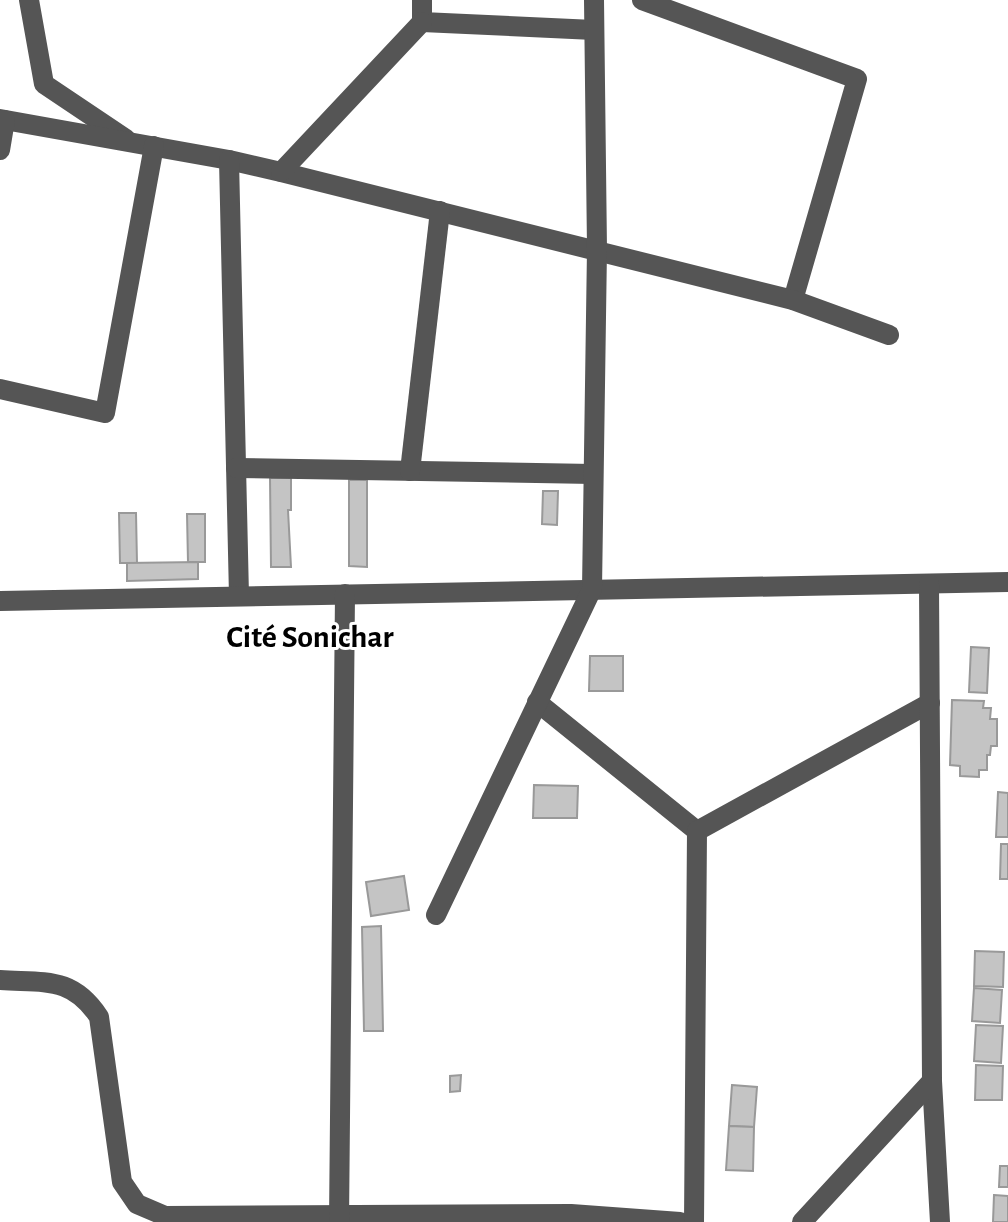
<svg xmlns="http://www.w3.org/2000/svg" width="1008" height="1222" font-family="'Alegreya Sans',sans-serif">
<rect width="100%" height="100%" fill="#fff"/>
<g fill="#c4c4c4" stroke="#999" stroke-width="2">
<polygon points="270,478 291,478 291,510 288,510 291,567 271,567"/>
<polygon points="349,480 367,480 367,567 349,566"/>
<polygon points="543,491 558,491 557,525 542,524"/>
<polygon points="119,513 136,513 137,563 120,563"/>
<polygon points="187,514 205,514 205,562 188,562"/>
<polygon points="198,562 198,579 127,581 127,563"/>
<polygon points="971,647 989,648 987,693 969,692"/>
<polygon points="590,656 623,656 623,691 589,691"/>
<polygon points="952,700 984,701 983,708 991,708 990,719 997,719 997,746 991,746 990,755 987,755 987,770 979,770 979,777 960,776 960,766 950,765"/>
<polygon points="534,785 578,786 577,818 533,818"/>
<polygon points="998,792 1008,793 1008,837 996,837"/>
<polygon points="1001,844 1008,844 1008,879 1000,879"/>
<polygon points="404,876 409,910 371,916 366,882"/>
<polygon points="381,926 383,1031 364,1031 362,927"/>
<polygon points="975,951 1004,952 1003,987 974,986"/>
<polygon points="974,988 1002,990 1000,1023 972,1021"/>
<polygon points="976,1025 1003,1026 1001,1063 974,1061"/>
<polygon points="976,1065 1003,1066 1002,1100 975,1100"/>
<polygon points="461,1075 460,1091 450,1092 450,1076"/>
<polygon points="732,1085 757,1087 754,1127 729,1126"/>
<polygon points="729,1126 754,1127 753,1171 726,1170"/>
<polygon points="1000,1166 1008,1166 1008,1187 999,1187"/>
<polygon points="994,1195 1008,1196 1008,1222 993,1222"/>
</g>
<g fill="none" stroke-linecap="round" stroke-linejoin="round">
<g stroke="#555" stroke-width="20">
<polyline points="29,0 44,84 126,139"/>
<polyline points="422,0 422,22 594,30"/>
<polyline points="642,0 857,79 793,300"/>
<polyline points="0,119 229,160 281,172 793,300 889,335"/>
<polyline points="0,150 5,120"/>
<polyline points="229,160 239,596"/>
<polyline points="281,172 422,22"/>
<polyline points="0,389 105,413 154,146"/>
<polyline points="236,468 593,474"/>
<polyline points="410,471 440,211"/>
<polyline points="0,601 1008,582"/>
<polyline points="537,702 697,831"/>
<polyline points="436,915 592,589 597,249 594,0"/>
<path d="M0 980C45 983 72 976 99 1017L122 1182 137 1204 165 1216 571 1214 680 1222"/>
<polyline points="932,1081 940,1222"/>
<polyline points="339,1222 345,594"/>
<polyline points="694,1222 697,831 930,703"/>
<polyline points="802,1222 932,1081 929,584"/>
</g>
</g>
<g text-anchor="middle" stroke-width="6" stroke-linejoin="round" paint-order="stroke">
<g font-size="32" font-weight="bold" fill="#000" stroke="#fff">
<text x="310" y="647">Cité Sonichar</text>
</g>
</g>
</svg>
